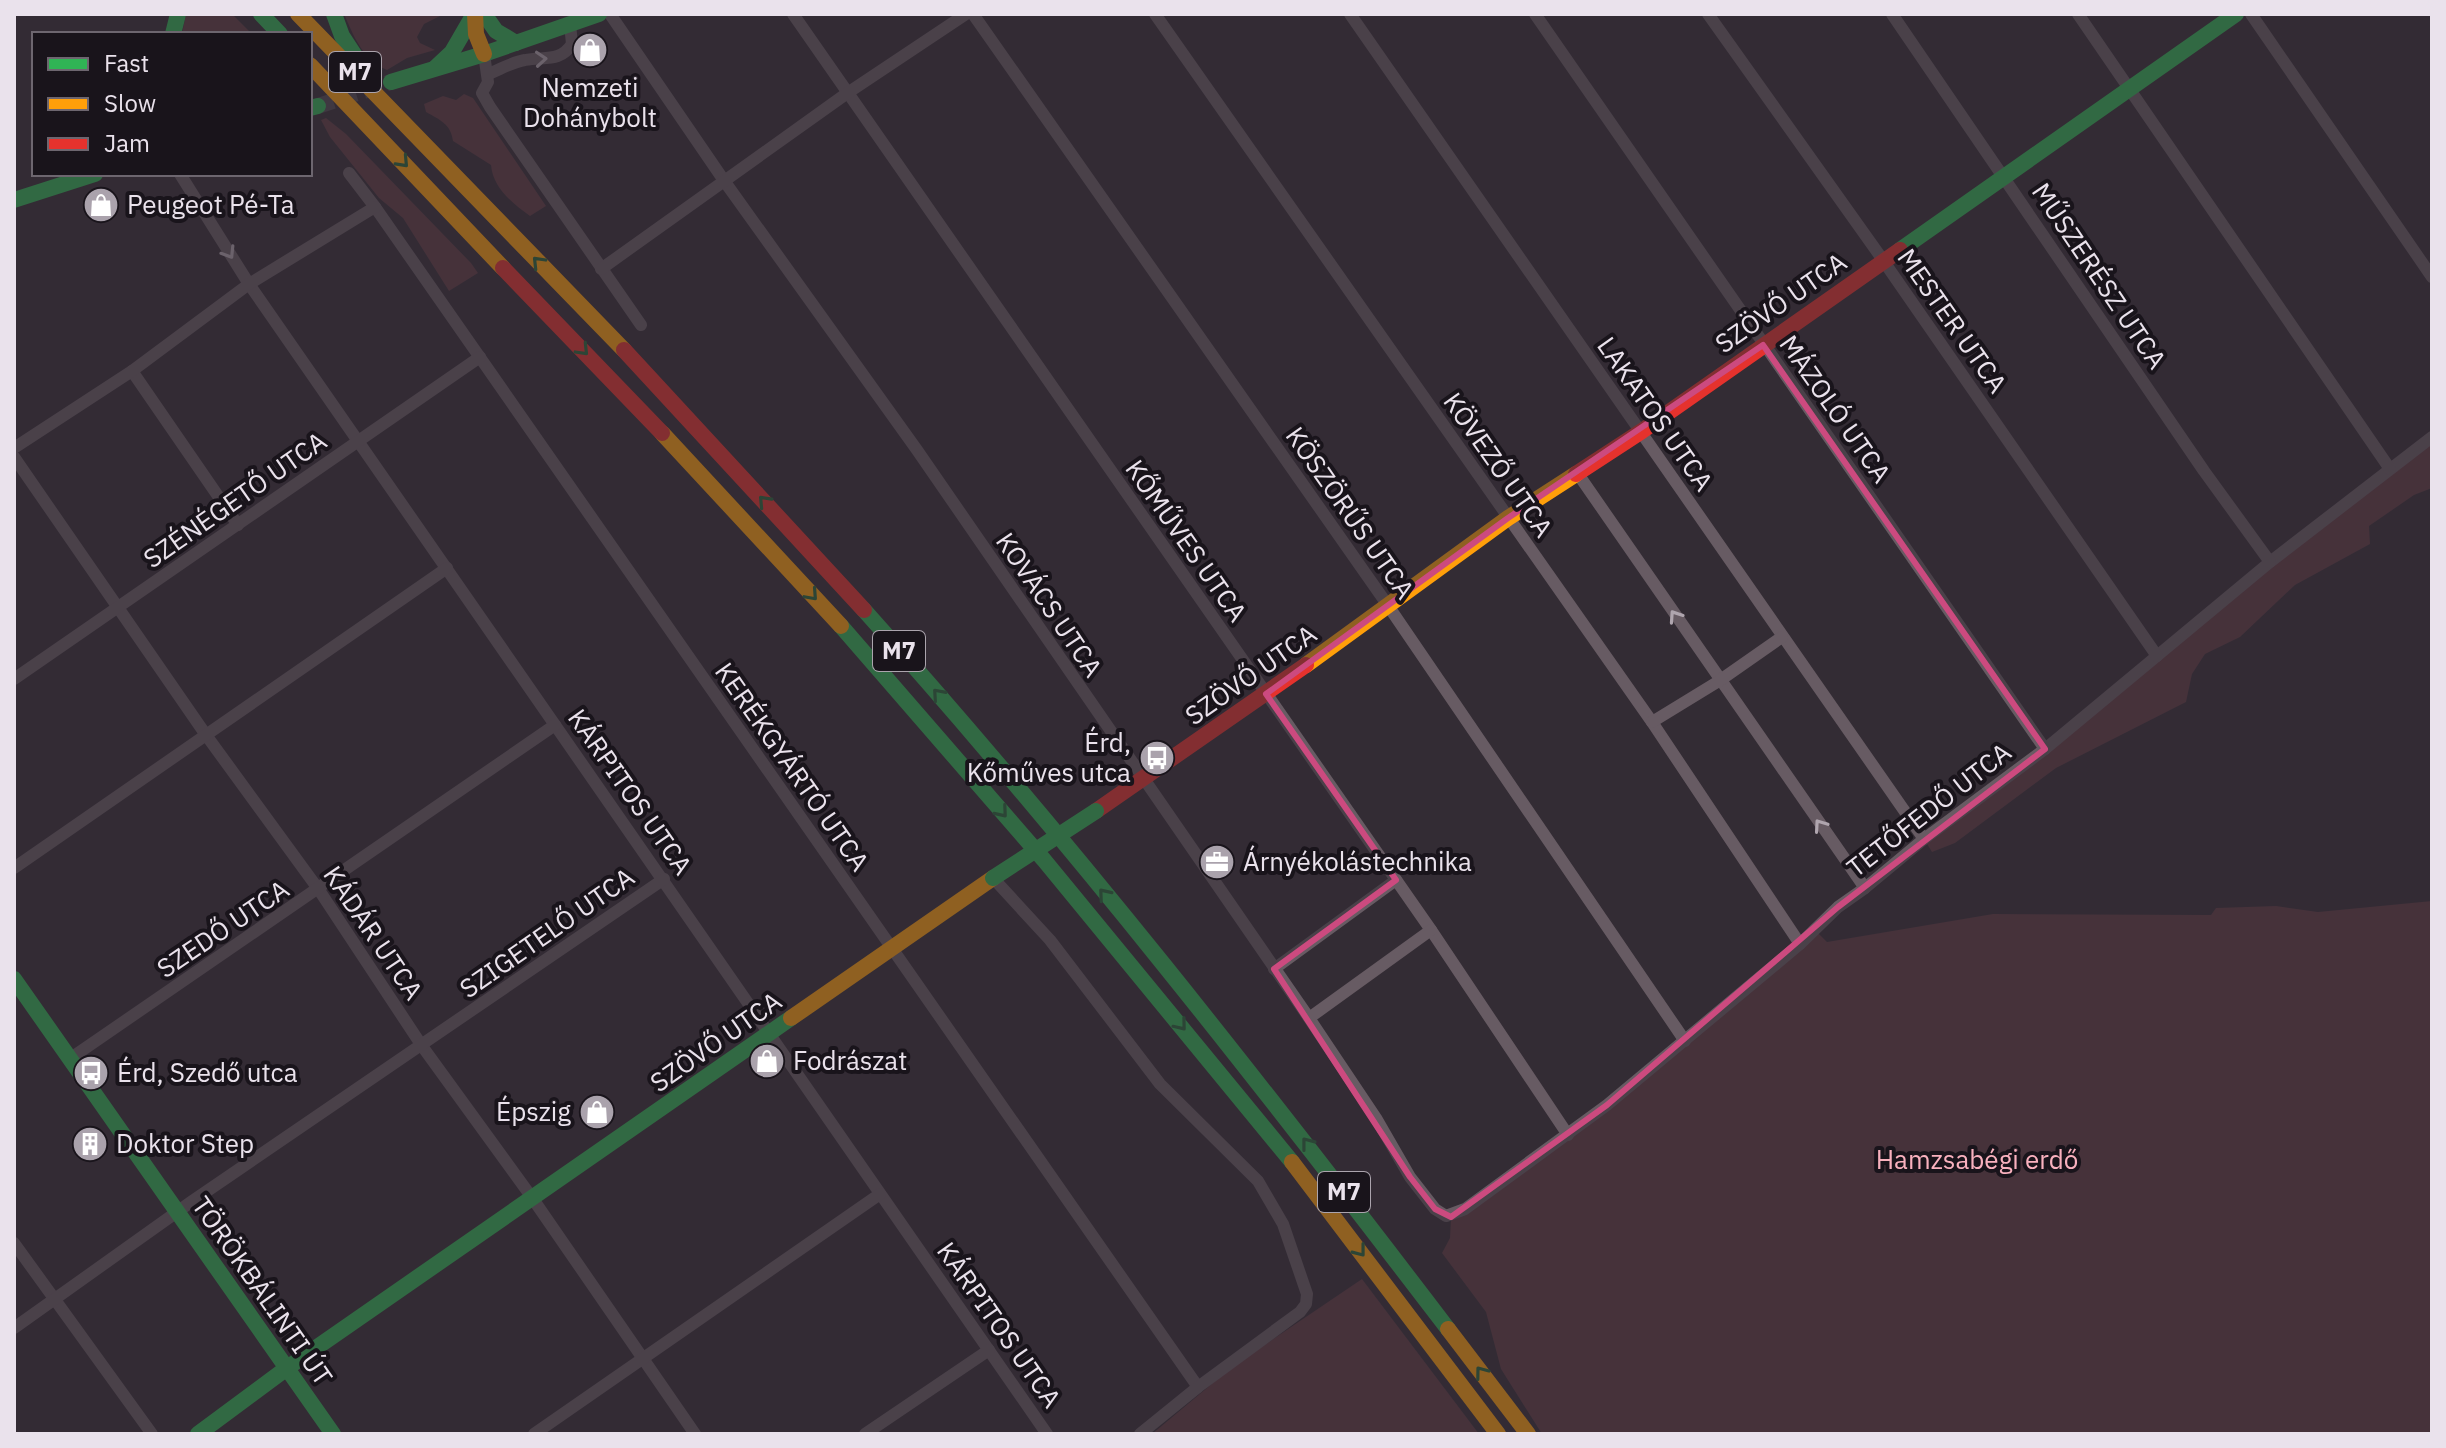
<svg xmlns="http://www.w3.org/2000/svg" width="2446" height="1448" font-family="'IBM Plex Sans',sans-serif">
<rect width="100%" height="100%" fill="#332c34"/>
<g fill="#5d3a42">
<polygon points="186,14 232,14 252,34 182,34"/>
<path d="M344 14H444L424 24 417 37 420 43 435 50 407 58 387 70C363 60 354 37 344 14Z"/>
<path d="M464 94 473 98 546 206 530 216C512 203 493 188 491 165L453 141C451 124 440 120 426 112L424 104 443 96 456 100Z"/>
<polygon points="326,118 346,134 471,263 478,273 449,291 403,218 379,198 330,137 321,120"/>
<polygon points="2432,437 2432,488 2414,495 2369,526 2370,544 2295,585 2240,637 2205,654 2192,674 2186,702 2056,768 1955,843 1932,852 1924,839"/>
<polygon points="2432,901 2432,1434 1542,1434 1501,1369 1486,1312 1442,1253 1450,1238 1451,1217 1568,1135 1814,929 1827,942 1993,914 2211,915 2216,908 2276,906 2318,912"/>
<polygon points="1362,1279 1479,1434 1152,1434 1232,1367"/>
</g>
<g fill="none" stroke-linecap="round" stroke-linejoin="round">
<polyline stroke="#4e4750" stroke-width="16" stroke-dasharray="16 8" stroke-linecap="butt" points="318,106 391,82"/>
<g stroke="#675b63" stroke-width="12">
<polyline points="610,14 725,182 917,450 1309,1018 1376,1118 1410,1177 1435,1209 1446,1216 1465,1209 1607,1105 1800,944 1838,907 1865,888 1924,839 2045,749 2270,562 2432,437"/>
<polyline points="793,14 1431,930 1568,1135"/>
<polyline points="973,14 1389,607 1685,1041"/>
<polyline points="1155,14 1652,722 1800,944"/>
<polyline points="1350,14 1924,839"/>
<polyline points="1535,14 2045,749"/>
<polyline points="1708,14 1878,253 2157,656"/>
<polyline points="1892,14 2204,471 2270,562"/>
<polyline points="2078,14 2390,469"/>
<polyline points="2251,14 2432,277"/>
<polyline points="484,54 488,82 482,93 490,107 641,325"/>
<path d="M488 74C499 70 512 62 525 60 543 56 560 63 572 44L570 24"/>
<polyline points="349,173 375,207 1198,1387"/>
<polyline points="180,174 249,284 1047,1434"/>
<polyline points="601,269 846,94 966,14"/>
<polyline points="132,371 238,525"/>
<polyline points="14,448 132,371 249,284 375,207"/>
<polyline points="14,457 206,735 319,890 422,1046 533,1199 695,1434"/>
<polyline points="1578,474 1865,888"/>
<polyline points="14,679 480,357"/>
<polyline points="1652,722 1719,681 1782,637"/>
<polyline points="14,868 447,568"/>
<polyline points="993,878 1050,940 1160,1084 1258,1181 1283,1224 1307,1294 1306,1304 1300,1312 1198,1387 1140,1434"/>
<polyline points="1274,969 1396,880"/>
<polyline points="1309,1018 1431,930"/>
<polyline points="71,1058 555,725"/>
<polyline points="14,1243 152,1434"/>
<polyline points="14,1328 191,1202 664,879"/>
<polyline points="534,1434 880,1194"/>
<polyline points="865,1434 989,1350"/>
</g>
<g stroke="#30b455" stroke-width="16">
<polyline points="261,14 280,34"/>
<polyline points="334,14 342,36 359,62"/>
<polyline points="489,21 496,31 516,43"/>
<polyline points="173,34 178,14"/>
<polyline points="436,67 452,52 474,14"/>
<polyline points="391,82 484,54 599,14"/>
<polyline points="310,108 318,106"/>
<polyline points="14,200 95,174"/>
<polyline points="1900,250 2236,14"/>
<path d="M864 610C1070 840 1261 1084 1448 1329"/>
<polyline points="841,626 1044,860 1292,1162"/>
<polyline points="14,979 333,1434"/>
<polyline points="198,1434 287,1368 791,1018"/>
</g>
<g stroke="#ff9f0a" stroke-width="16">
<polyline points="298,14 624,350"/>
<polyline points="475,14 476,34 484,54"/>
<polyline points="310,65 503,268"/>
<polyline points="662,433 841,626"/>
<polyline points="1306,665 1508,518 1576,474"/>
<polyline points="791,1018 993,878"/>
<polyline points="1292,1162 1498,1434"/>
<polyline points="1448,1329 1528,1434"/>
</g>
<g stroke="#e5322d" stroke-width="16">
<polyline points="503,268 662,433"/>
<polyline points="624,350 864,610"/>
<polyline points="1576,474 1642,431 1900,250"/>
<polyline points="1096,811 1306,665"/>
</g>
<polyline stroke="#30b455" stroke-width="16" points="993,878 1096,811"/>
</g>
<defs><path id="oneway-chevron" d="M-2-3.5L2.5 0L-2 3.5" fill="none" stroke-width="1.6" stroke-linecap="round" stroke-linejoin="round" transform="scale(2)"/></defs>
<g stroke="#afa5ae">
<use href="#oneway-chevron" transform="translate(541 59) rotate(-4)"/>
<use href="#oneway-chevron" transform="translate(229 253) rotate(58)"/>
<use href="#oneway-chevron" transform="translate(1675 616) rotate(-124)"/>
<use href="#oneway-chevron" transform="translate(1820 825) rotate(-125)"/>
</g>
<g stroke="#246438">
<use href="#oneway-chevron" transform="translate(403 162) rotate(47)"/>
<use href="#oneway-chevron" transform="translate(538 262) rotate(-134)"/>
<use href="#oneway-chevron" transform="translate(583 350) rotate(46)"/>
<use href="#oneway-chevron" transform="translate(764 501) rotate(-133)"/>
<use href="#oneway-chevron" transform="translate(812 595) rotate(48)"/>
<use href="#oneway-chevron" transform="translate(938 694) rotate(-131)"/>
<use href="#oneway-chevron" transform="translate(1002 812) rotate(50)"/>
<use href="#oneway-chevron" transform="translate(1104 894) rotate(-130)"/>
<use href="#oneway-chevron" transform="translate(1181 1025) rotate(51)"/>
<use href="#oneway-chevron" transform="translate(1307 1143) rotate(-128)"/>
<use href="#oneway-chevron" transform="translate(1360 1251) rotate(52)"/>
<use href="#oneway-chevron" transform="translate(1481 1372) rotate(-127)"/>
</g>
<path d="M0 0H2446V1448H0ZM1763 345 2045 749 1838 907 1607 1105 1451 1217 1435 1209 1410 1177 1274 969 1396 880 1266 694 1508 518Z" fill="#332c34" fill-opacity=".55" fill-rule="evenodd"/>
<path fill="none" stroke="#cc4a7f" stroke-width="6" stroke-linejoin="round" d="M1763 345 2045 749 1838 907 1607 1105 1451 1217 1435 1209 1410 1177 1274 969 1396 880 1266 694 1508 518Z"/>
<defs>
<symbol id="shop-disc" viewBox="-11 -11 22 22"><circle r="9.5" fill="#aaa2ac" stroke="#19141b"/><path d="M-5-2.5h2.3a2.7 3.5 0 0 1 5.4 0H5L5.5 6h-11ZM-1.5-2.5h3a1.5 2.3 0 0 0-3 0Z" fill="#fff"/></symbol>
<symbol id="bus-disc" viewBox="-11 -11 22 22"><circle r="9.5" fill="#aaa2ac" stroke="#19141b"/><path d="M-5-6H5V4H4V6H2V4H-2V6H-4V4H-5ZM-3.5-4V0h7V-4ZM-3.5 1.2v1.5H-2V1.2ZM2 1.2v1.5H3.5V1.2Z" fill="#fff"/></symbol>
<symbol id="office-disc" viewBox="-11 -11 22 22"><circle r="9.5" fill="#aaa2ac" stroke="#19141b"/><path d="M-6-3h4V-5.5h4V-3h4V5H-6ZM-1-4.5V-3h2v-1.5ZM-6 0V1H6V0Z" fill="#fff"/></symbol>
<symbol id="building-disc" viewBox="-11 -11 22 22"><circle r="9.5" fill="#aaa2ac" stroke="#19141b"/><path d="M-4-6H4V6H1V3H-1V6H-4ZM-2.5-4.3h1.7v1.8h-1.7ZM.8-4.3h1.7v1.8H.8ZM-2.5-1h1.7V.8h-1.7ZM.8-1h1.7V.8H.8Z" fill="#fff"/></symbol>
</defs>
<g fill-rule="evenodd">
<use href="#shop-disc" x="570" y="30" width="40" height="40"/>
<use href="#shop-disc" x="81" y="185" width="40" height="40"/>
<use href="#bus-disc" x="1137" y="738" width="40" height="40"/>
<use href="#office-disc" x="1197" y="842" width="40" height="40"/>
<use href="#shop-disc" x="747" y="1041" width="40" height="40"/>
<use href="#bus-disc" x="71" y="1053" width="40" height="40"/>
<use href="#shop-disc" x="577" y="1092" width="40" height="40"/>
<use href="#building-disc" x="70" y="1124" width="40" height="40"/>
</g>
<g text-anchor="middle" stroke-width="8" stroke-linejoin="round" paint-order="stroke">
<g fill="#19141b" stroke="#aba4ad" stroke-width="2">
<rect x="329" y="52" width="52" height="40" rx="6"/>
<rect x="873" y="631" width="52" height="40" rx="6"/>
<rect x="1318" y="1172" width="52" height="40" rx="6"/>
</g>
<g font-size="24" font-weight="bold" fill="#eae2ec">
<text x="355" y="80">M7</text>
<text x="899" y="659">M7</text>
<text x="1344" y="1200">M7</text>
</g>
<g font-size="26" fill="#eae2ec" stroke="#19141b" text-anchor="start">
<text x="590" y="97" text-anchor="middle">Nemzeti<tspan x="590" dy="30">Dohánybolt</tspan></text>
<text x="127" y="214">Peugeot Pé-Ta</text>
<text x="1131" y="752" text-anchor="end">Érd,<tspan x="1131" dy="30">Kőműves utca</tspan></text>
<text x="1243" y="871">Árnyékolástechnika</text>
<text x="793" y="1070">Fodrászat</text>
<text x="117" y="1082">Érd, Szedő utca</text>
<text x="571" y="1121" text-anchor="end">Épszig</text>
<text x="116" y="1153">Doktor Step</text>
</g>
<g font-size="26" fill="#eae2ec" stroke="#19141b">
<text transform="translate(2099 276) rotate(56)" y="9">MŰSZERÉSZ UTCA</text>
<text transform="translate(1781 303) rotate(-35)" y="9">SZÖVŐ UTCA</text>
<text transform="translate(1952 321) rotate(55)" y="9">MESTER UTCA</text>
<text transform="translate(1835 409) rotate(55)" y="9">MÁZOLÓ UTCA</text>
<text transform="translate(1655 414) rotate(55)" y="9">LAKATOS UTCA</text>
<text transform="translate(1498 465) rotate(55)" y="9">KÖVEZŐ UTCA</text>
<text transform="translate(235 500) rotate(-35)" y="9">SZÉNÉGETŐ UTCA</text>
<text transform="translate(1350 513) rotate(55)" y="9">KÖSZÖRŰS UTCA</text>
<text transform="translate(1186 541) rotate(55)" y="9">KŐMŰVES UTCA</text>
<text transform="translate(1049 605) rotate(56)" y="9">KOVÁCS UTCA</text>
<text transform="translate(1251 675) rotate(-35)" y="9">SZÖVŐ UTCA</text>
<text transform="translate(792 767) rotate(55)" y="9">KERÉKGYÁRTÓ UTCA</text>
<text transform="translate(630 792) rotate(55)" y="9">KÁRPITOS UTCA</text>
<text transform="translate(1929 810) rotate(-38)" y="9">TETŐFEDŐ UTCA</text>
<text transform="translate(223 929) rotate(-34)" y="9">SZEDŐ UTCA</text>
<text transform="translate(373 933) rotate(56)" y="9">KÁDÁR UTCA</text>
<text transform="translate(547 933) rotate(-35)" y="9">SZIGETELŐ UTCA</text>
<text transform="translate(716 1042) rotate(-35)" y="9">SZÖVŐ UTCA</text>
<text transform="translate(262 1291) rotate(55)" y="9">TÖRÖKBÁLINTI ÚT</text>
<text transform="translate(999 1325) rotate(55)" y="9">KÁRPITOS UTCA</text>
</g>
<g font-size="26" fill="#f9b1be" stroke="#19141b">
<text x="1977" y="1169">Hamzsabégi erdő</text>
</g>
</g>
<rect width="2446" height="1448" fill="none" stroke="#eae2ec" stroke-width="32"/>
<rect x="32" y="32" width="280" height="144" fill="#19141b" stroke="#6d666f" stroke-width="2"/>
<rect x="48" y="58" width="40" height="12" fill="#30b455" stroke="#6d666f" stroke-width="2"/>
<text x="104" y="72" font-size="24" fill="#eae2ec">Fast</text>
<rect x="48" y="98" width="40" height="12" fill="#ff9f0a" stroke="#6d666f" stroke-width="2"/>
<text x="104" y="112" font-size="24" fill="#eae2ec">Slow</text>
<rect x="48" y="138" width="40" height="12" fill="#e5322d" stroke="#6d666f" stroke-width="2"/>
<text x="104" y="152" font-size="24" fill="#eae2ec">Jam</text>
</svg>
